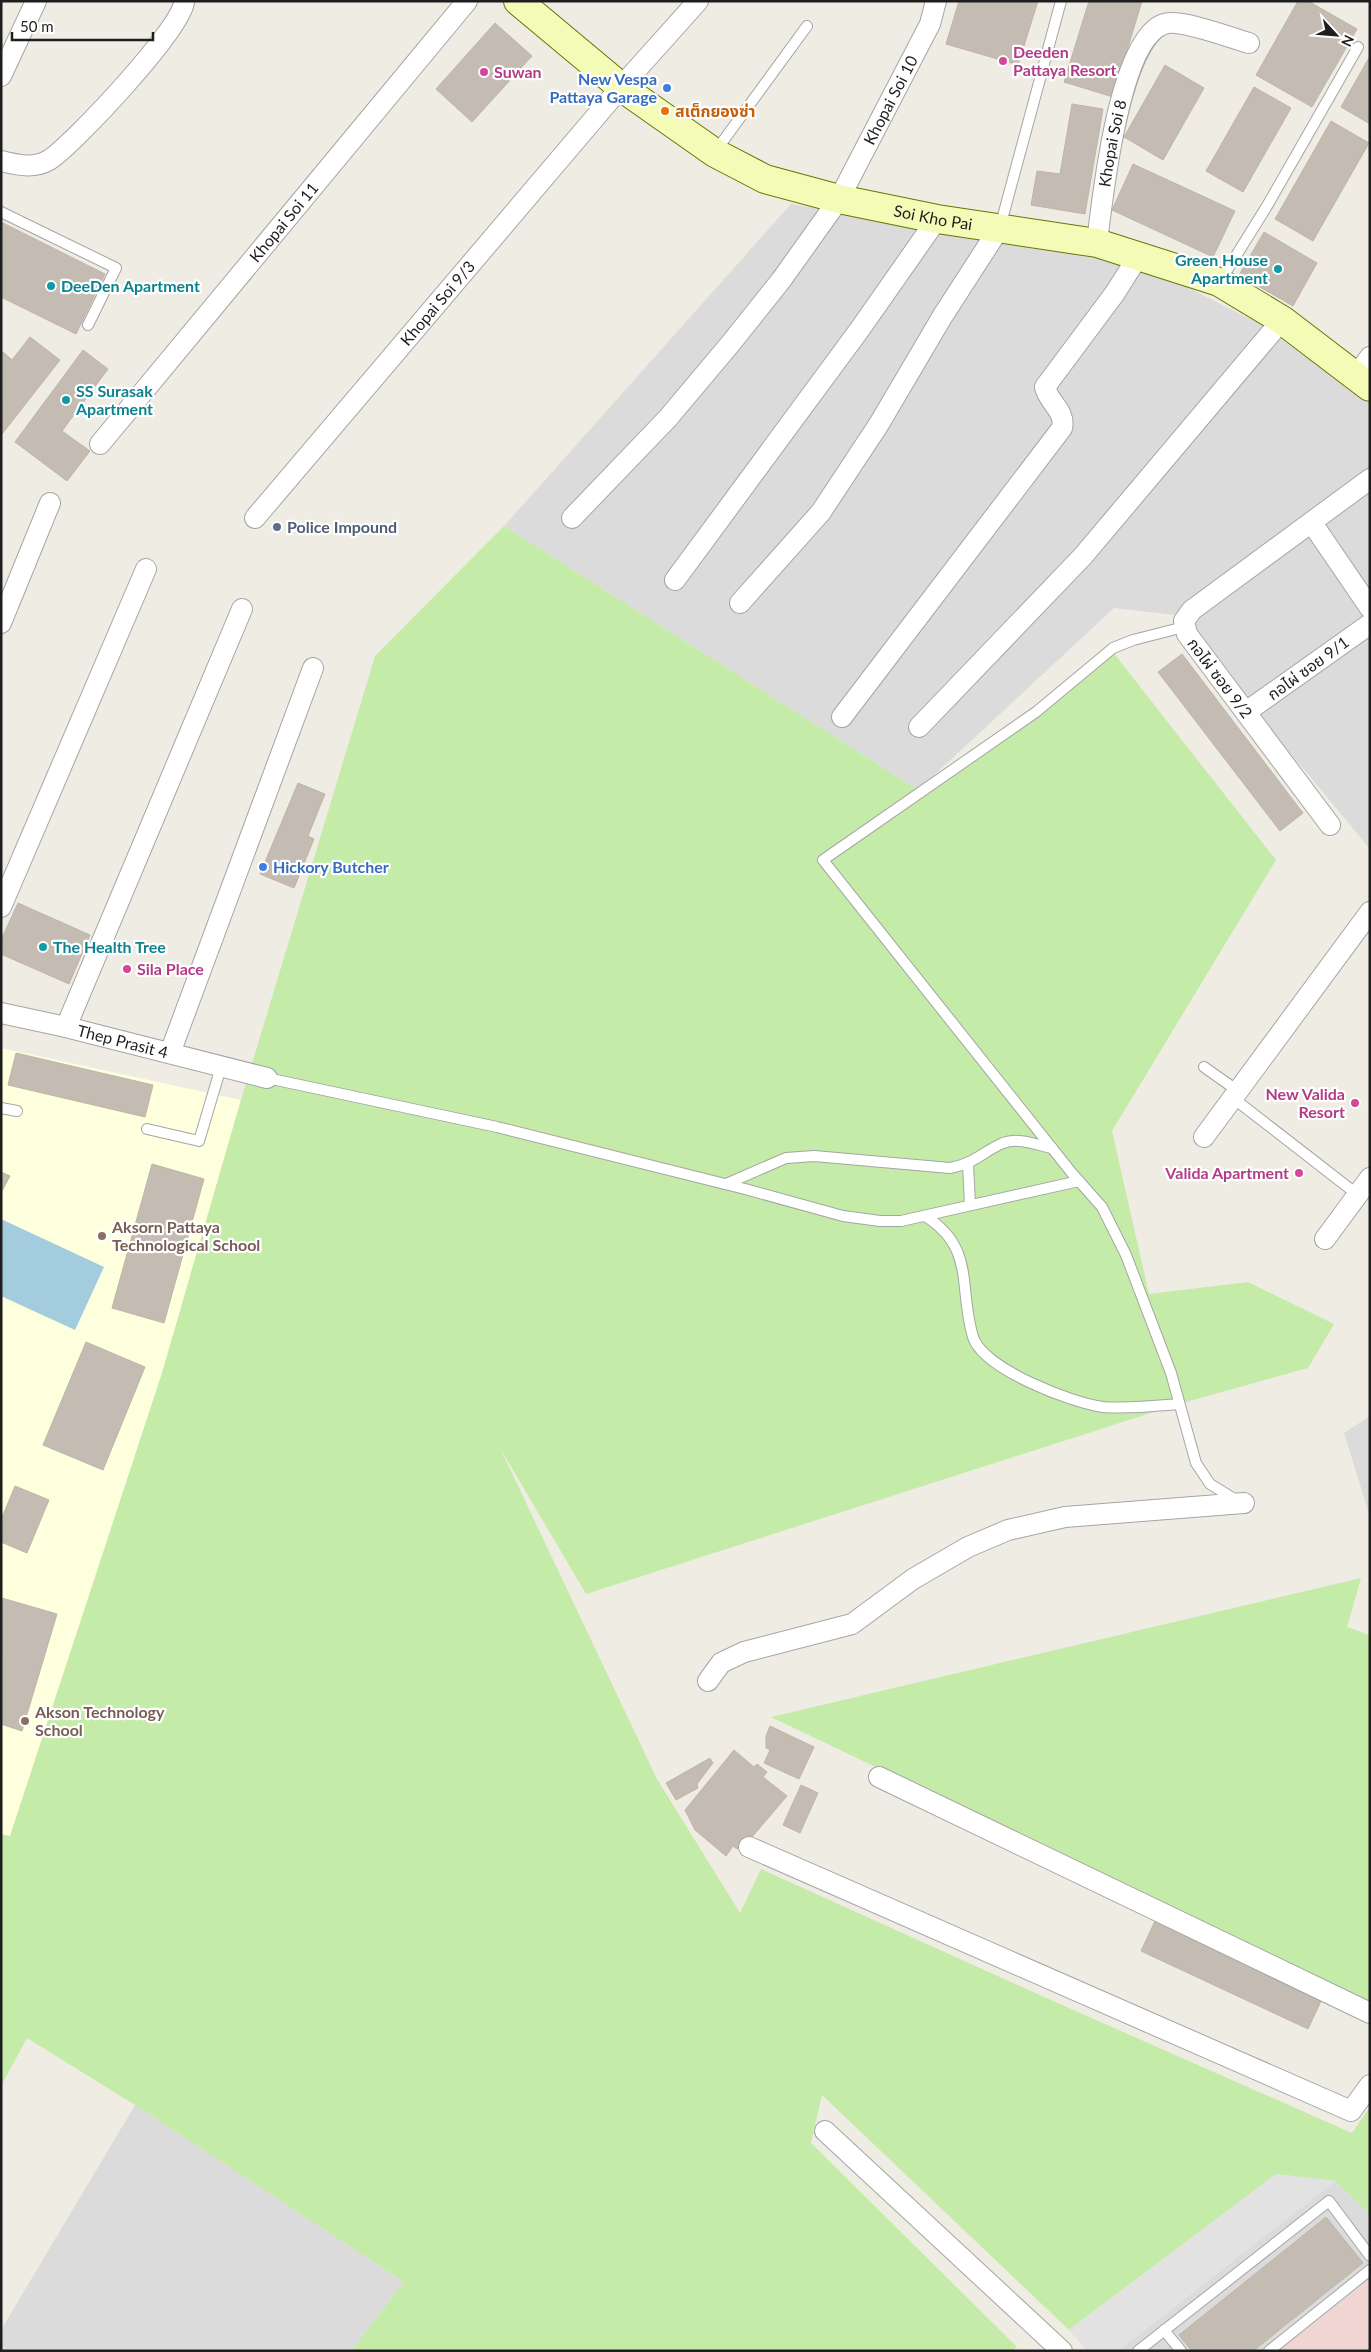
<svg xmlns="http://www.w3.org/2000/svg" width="1371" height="2352" font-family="Lato,'Noto Sans Thai',sans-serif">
<rect width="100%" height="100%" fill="#efece4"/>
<g fill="#dcdbdb">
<polygon points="791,204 1143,265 1260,324 1370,404 1370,849 1176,615 1114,608 918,790 504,526"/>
<polygon points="1370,1416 1370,1517 1344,1433"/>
<polygon points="135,2105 404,2282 351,2351 1,2351 1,2330"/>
<polygon points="1335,2181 1370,2215 1370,2279 1278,2351 1118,2351"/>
</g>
<polygon fill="#f0d5d2" points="1370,2279 1370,2351 1278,2351"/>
<polygon fill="#fdffdd" points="1,1048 241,1100 162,1373 10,1837 1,1834"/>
<g fill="#c5eba8">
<polygon points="504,526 918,790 1112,651 1276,860 1112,1131 1149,1294 1248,1282 1334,1324 1308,1368 1179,1404 586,1594 500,1448 657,1779 740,1913 761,1869 1044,1997 1352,2133 1370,2107 1370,2215 1335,2181 1276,2174 1069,2330 822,2095 811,2143 1017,2347 1012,2351 351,2351 404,2282 135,2105 27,2038 1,2086 1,1834 10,1836 162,1373 241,1100 375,656"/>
<polygon points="1361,1578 1347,1627 1370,1635 1370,2003 771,1717"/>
</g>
<polygon fill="#e2e2e2" points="1276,2174 1335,2181 1118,2351 1087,2351 1069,2330"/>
<polygon fill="#a3cdde" points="1,1219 104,1267 75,1330 1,1296"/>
<g fill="#c4bcb3" stroke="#c1b4a6">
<polygon points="959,1 1038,1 1018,65 946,44"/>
<polygon points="1089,1 1142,1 1113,97 1064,82"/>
<polygon points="1298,1 1308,1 1357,29 1312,107 1256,75"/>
<polygon points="495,23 532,56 472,122 436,89"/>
<polygon points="1370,56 1370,124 1341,107"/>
<polygon points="1165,65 1204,88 1163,160 1124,137"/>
<polygon points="1254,87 1291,108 1243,192 1206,171"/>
<polygon points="1072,104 1103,109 1085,214 1031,205 1037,171 1060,174"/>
<polygon points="1331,121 1369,143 1313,241 1275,219"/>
<polygon points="1133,164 1235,211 1213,257 1112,210"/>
<polygon points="1,222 105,274 76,334 1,297"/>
<polygon points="1264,232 1317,263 1293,306 1239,275"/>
<polygon points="30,337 60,360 2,434 1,354 3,352 12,360"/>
<polygon points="83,350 108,369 62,431 90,451 67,481 15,442"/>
<polygon points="1182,654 1303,813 1280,831 1158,672"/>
<polygon points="298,783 325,794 308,836 314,839 294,888 260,874"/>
<polygon points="18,903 90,935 69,984 1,954 1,940"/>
<polygon points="16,1053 153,1085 145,1117 8,1085"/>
<polygon points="152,1164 204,1179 164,1323 112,1308"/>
<polygon points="1,1172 10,1176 1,1193"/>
<polygon points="86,1342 145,1367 103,1470 43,1445"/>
<polygon points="15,1486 49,1500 27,1553 1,1542 1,1520"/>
<polygon points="2,1598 57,1614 22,1731 1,1724"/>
<polygon points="770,1726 814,1747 799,1779 764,1763 770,1750 766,1748 766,1736"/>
<polygon points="734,1750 754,1767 757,1764 767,1772 763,1777 787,1796 752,1837 749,1835 737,1849 733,1846 726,1856 695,1830 685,1810"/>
<polygon points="710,1758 713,1763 697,1784 698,1788 676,1800 666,1783"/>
<polygon points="801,1785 818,1793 800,1833 783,1825"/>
<polygon points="1155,1921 1322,1999 1308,2029 1141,1951"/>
<polygon points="1326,2217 1363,2263 1253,2351 1192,2351 1179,2335"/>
</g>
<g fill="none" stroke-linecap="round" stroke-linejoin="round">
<defs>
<g id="lane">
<polyline points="715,152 807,26"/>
<polyline points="1,212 116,268 88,325"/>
<polyline points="1000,227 1061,1"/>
<polyline points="1221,280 1267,206 1358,47"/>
<polyline points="1184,627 1133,640 1113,648 1036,712 823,860 1071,1172 1102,1207 1126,1255 1171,1373 1196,1463 1210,1484 1236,1500"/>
<polyline points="1204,1067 1238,1091"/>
<polyline points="267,1078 497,1127 745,1189 843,1216 880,1221 901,1221 1079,1181"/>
<polyline points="1233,1098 1358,1195"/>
<polyline points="1,1108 17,1111"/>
<polyline points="147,1129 199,1141 221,1067"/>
<polyline points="968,1164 970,1205"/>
<path d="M726 1184 786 1158 814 1156 950 1168C976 1163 982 1152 1003 1143 1018 1137 1037 1145 1052 1148"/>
<path d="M925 1216C976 1248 958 1287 973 1337 983 1369 1072 1403 1103 1407 1129 1409 1154 1406 1179 1404"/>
<polyline points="1164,2330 1181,2351"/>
<polyline points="1138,2351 1329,2201 1370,2256"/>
<polyline points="1269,2351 1370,2270"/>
</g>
<g id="street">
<polyline points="1,76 36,1"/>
<path d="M1 161C17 165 34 169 49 160 72 146 187 23 184 1"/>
<path id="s1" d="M1097 243C1102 200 1119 39 1164 24 1179 18 1231 38 1249 43"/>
<polyline points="1356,376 1370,357"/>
<path id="s2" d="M100 444 467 1"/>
<path id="s3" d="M255 518 621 87 698 1"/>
<path id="s4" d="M572 518 668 418 731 343 782 279 839 199 930 24 936 1"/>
<polyline points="1312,523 1370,608"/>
<polyline points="675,580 860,329 937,219"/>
<polyline points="740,603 821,512 879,424 942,317 1000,227"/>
<polyline points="1,623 50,503"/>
<polyline points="1246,712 1370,624"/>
<path d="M842 717 1062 428C1066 411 1048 402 1045 387L1115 293 1139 255"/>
<polyline points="919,727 1083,556 1282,320"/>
<polyline points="1330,825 1187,634 1184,621 1192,610 1370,479"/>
<polyline points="1,907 146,569"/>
<path id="s5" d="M1 1013 66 1027 267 1078"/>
<polyline points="66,1027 242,609"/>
<polyline points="170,1053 313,668"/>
<polyline points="1204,1137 1370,912"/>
<polyline points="1325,1239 1370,1178"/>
<polyline points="708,1681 721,1663 744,1652 852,1624 913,1579 968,1547 1008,1530 1065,1517 1244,1503"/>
<polyline points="879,1777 1370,2013"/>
<polyline points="749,1847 1351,2111 1370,2085"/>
<polyline points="825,2131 1062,2351"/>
</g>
<g id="secondary">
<path id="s6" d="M518 1 621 87 715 153 765 179 839 199 937 219 1097 243 1219 282 1282 320 1370 387"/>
</g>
</defs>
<use href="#lane" stroke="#a5a5a5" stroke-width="12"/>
<use href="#street" stroke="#a5a5a5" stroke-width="22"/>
<use href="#secondary" stroke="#637703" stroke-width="30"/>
<use href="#lane" stroke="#fff" stroke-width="10"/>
<use href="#street" stroke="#fff" stroke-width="20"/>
<use href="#secondary" stroke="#f3fbb6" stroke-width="28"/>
</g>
<g fill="#d1479c" stroke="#fff" stroke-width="2">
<circle cx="1003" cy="61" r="5"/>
<circle cx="484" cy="72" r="5"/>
<circle cx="127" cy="969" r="5"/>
<circle cx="1355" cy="1103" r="5"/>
<circle cx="1299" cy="1173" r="5"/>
</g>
<g fill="#3f7fe0" stroke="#fff" stroke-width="2">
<circle cx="667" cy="88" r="5"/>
<circle cx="263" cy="867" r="5"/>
</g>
<circle fill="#e8710a" stroke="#fff" stroke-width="2" cx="665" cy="111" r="5"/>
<g fill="#0f9aa8" stroke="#fff" stroke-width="2">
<circle cx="1278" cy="269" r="5"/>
<circle cx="51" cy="286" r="5"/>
<circle cx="66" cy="400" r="5"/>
<circle cx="43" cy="947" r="5"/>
</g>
<circle fill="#5c6f8a" stroke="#fff" stroke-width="2" cx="277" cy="527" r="5"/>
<g fill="#8d6e63" stroke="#fff" stroke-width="2">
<circle cx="102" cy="1236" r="5"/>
<circle cx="25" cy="1721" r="5"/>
</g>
<g text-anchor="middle" stroke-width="4.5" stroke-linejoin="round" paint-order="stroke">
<g font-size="16" font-weight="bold" fill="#b23c85" stroke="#fff" text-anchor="start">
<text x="1013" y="58">Deeden<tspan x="1013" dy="18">Pattaya Resort</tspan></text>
<text x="494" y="78">Suwan</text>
<text x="137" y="975">Sila Place</text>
<text x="1345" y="1100" text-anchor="end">New Valida<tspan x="1345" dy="18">Resort</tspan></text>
<text x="1289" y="1179" text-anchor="end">Valida Apartment</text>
</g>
<g font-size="16" font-weight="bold" fill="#366cbe" stroke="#fff" text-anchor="end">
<text x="657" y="85">New Vespa<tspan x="657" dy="18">Pattaya Garage</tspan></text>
<text x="273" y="873" text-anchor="start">Hickory Butcher</text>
</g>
<g font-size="16" fill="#1e1e1e" stroke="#fff">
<text dy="6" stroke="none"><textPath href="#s4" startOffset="528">Khopai Soi 10</textPath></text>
<text dy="6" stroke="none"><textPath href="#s1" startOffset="101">Khopai Soi 8</textPath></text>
<text dy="6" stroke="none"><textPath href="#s6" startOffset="478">Soi Kho Pai</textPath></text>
<text dy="6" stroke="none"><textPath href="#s2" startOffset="288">Khopai Soi 11</textPath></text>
<text dy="6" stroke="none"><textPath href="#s3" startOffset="282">Khopai Soi 9/3</textPath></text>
<text transform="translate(1308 668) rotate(-36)" y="6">กอไผ่ ซอย 9/1</text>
<text transform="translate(1220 678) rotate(53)" y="6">กอไผ่ ซอย 9/2</text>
<text dy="6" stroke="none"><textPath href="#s5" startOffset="125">Thep Prasit 4</textPath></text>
</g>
<g font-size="16" font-weight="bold" fill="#c56008" stroke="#fff" text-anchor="start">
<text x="675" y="117">สเต็กยองซ่า</text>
</g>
<g font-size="16" font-weight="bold" fill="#0d838f" stroke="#fff" text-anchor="start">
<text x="1268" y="266" text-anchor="end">Green House<tspan x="1268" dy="18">Apartment</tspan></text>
<text x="61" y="292">DeeDen Apartment</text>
<text x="76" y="397">SS Surasak<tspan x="76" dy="18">Apartment</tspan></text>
<text x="53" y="953">The Health Tree</text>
</g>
<g font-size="16" font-weight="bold" fill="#4e5e75" stroke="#fff" text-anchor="start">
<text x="287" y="533">Police Impound</text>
</g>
<g font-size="16" font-weight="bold" fill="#785e54" stroke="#fff" text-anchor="start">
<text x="112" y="1233">Aksorn Pattaya<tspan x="112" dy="18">Technological School</tspan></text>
<text x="35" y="1718">Akson Technology<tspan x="35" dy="18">School</tspan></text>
</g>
</g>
<rect width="1371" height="2352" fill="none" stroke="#1e1e1e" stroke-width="5"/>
<g transform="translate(1336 35) rotate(116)" stroke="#ffffff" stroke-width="4" paint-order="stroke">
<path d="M0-4L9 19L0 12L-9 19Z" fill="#1e1e1e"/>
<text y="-8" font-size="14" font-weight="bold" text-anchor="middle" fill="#1e1e1e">N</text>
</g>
<path d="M12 32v8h141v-8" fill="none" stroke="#1e1e1e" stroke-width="2.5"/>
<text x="20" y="32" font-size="15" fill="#1e1e1e" stroke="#ffffff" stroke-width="4" paint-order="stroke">50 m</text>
</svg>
